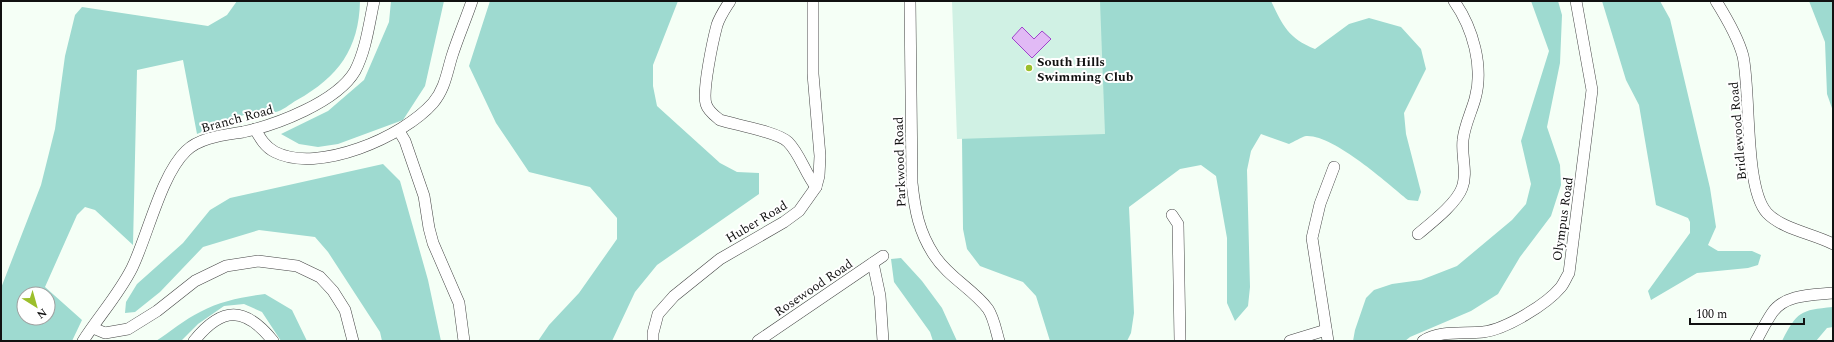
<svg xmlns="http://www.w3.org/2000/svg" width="1834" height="342" font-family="Spectral,serif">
<rect width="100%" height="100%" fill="#f5fff6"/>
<g fill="#9edad0" fill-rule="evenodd">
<path d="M237 1H360C359 49 338 77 297 100 290 104 282 111 276 112 269 114 261 111 254 112 240 115 212 128 197 134L183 60 137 70 133 245 95 210 85 207 77 215 45 287 82 320 72 341H1V288L41 185 55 129 65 56 75 15 82 7 208 26 227 15ZM24 294H48V318H24Z"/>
<polygon points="391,1 444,1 425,86 403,120 338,144 318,147 299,144 281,134 328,111 364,80 389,22"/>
<polygon points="490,1 678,1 653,65 653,86 657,106 720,163 737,172 759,173 759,194 657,265 635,292 612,341 538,341 549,325 579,293 617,239 617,218 590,187 529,172 496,123 469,66"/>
<path d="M1066 1H1271C1283 26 1288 38 1315 49L1349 24 1369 18 1401 27 1421 49 1426 69 1404 113 1406 134 1421 192 1418 201 1408 200C1387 183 1333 134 1306 136 1301 137 1294 142 1289 144L1261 134 1251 151 1247 170 1250 287 1248 306 1235 321 1227 303V238L1216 176 1201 165 1180 169 1129 207 1134 313 1131 333 1127 341H1050L1036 296 1023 282 980 266 967 249 963 229 962 138Z"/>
<polygon points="1531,1 1558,1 1562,15 1560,63 1547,127 1560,165 1561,185 1551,216 1520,257 1498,294 1471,311 1410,337 1405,341 1353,341 1355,330 1366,298 1374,290 1392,284 1421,280 1457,266 1512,220 1526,204 1531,184 1521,141 1549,51"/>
<polygon points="1602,1 1660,1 1670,19 1710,188 1716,227 1708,245 1718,251 1752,251 1761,255 1758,265 1748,268 1697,273 1651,300 1648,291 1690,233 1690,222 1688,218 1656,205 1639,105 1626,80"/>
<polygon points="1809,1 1833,1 1833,111 1827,94 1825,42"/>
<polygon points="383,164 400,181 428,280 441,341 382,341 380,332 328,252 315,237 259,230 203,247 160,292 135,312 125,313 126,302 137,284 183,243 210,210 230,198"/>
<polygon points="901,258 922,281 942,308 957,341 933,341 930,332 894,282 891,259"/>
<path d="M265 294 292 310 307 341H281L262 312 244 304 224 306 198 324 181 341H156C170 332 185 319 200 312 220 301 243 297 265 294Z"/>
<path d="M1833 307V327L1827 328 1816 341H1782C1797 312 1800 310 1833 307Z"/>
</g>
<polygon fill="#d0f1e4" points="952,1 1100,1 1105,134 957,139"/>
<polygon fill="#e1baf5" stroke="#9f43cb" points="1022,27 1034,39 1042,31 1051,39 1032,58 1012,38"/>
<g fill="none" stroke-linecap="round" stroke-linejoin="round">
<defs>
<g id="minor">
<path d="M730 1C725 9 720 16 717 25 713 40 702 91 706 104 708 111 715 116 720 120 736 125 778 132 788 142 800 154 805 173 816 187"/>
<path d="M910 1 912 183C915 211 919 232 934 255 948 277 973 289 988 309 994 318 996 331 999 341"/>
<path d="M1716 1C1726 17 1738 37 1743 56 1751 93 1744 188 1767 213 1782 229 1814 234 1833 244"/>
<path d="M255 129C260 138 265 147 275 152 318 174 403 137 433 103 445 89 447 72 452 56 458 37 466 19 472 1"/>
<polyline points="399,131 405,141 424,196 429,228 433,243 459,303 464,341"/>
<polyline points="1172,215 1178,224 1180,341"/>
<path d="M1418 234C1431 223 1456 204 1462 188 1468 173 1461 156 1463 140 1464 127 1471 113 1475 99 1484 67 1473 28 1454 1"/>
<polyline points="873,263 880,296 883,341"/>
<polyline points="93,328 105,333 128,329 157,311 195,281 226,266 258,261 297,266 320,277 333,291 345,310 353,341"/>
<path d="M83 341C99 316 119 294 132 268 148 235 161 175 186 151 200 137 225 135 243 132 276 125 337 102 355 71 366 50 369 24 374 1"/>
<path d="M194 341C222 306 245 306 273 341"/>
<polyline points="653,341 653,333 658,314 674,296 720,259 784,222 799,211 816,187 819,176 820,156 813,74 813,1"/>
<polyline points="758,341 883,256"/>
<polyline points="1290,341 1326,330"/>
<polyline points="1328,341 1312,238 1320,204 1334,167"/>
<path d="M1423 341C1440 330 1463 334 1483 332 1506 329 1546 305 1561 287 1564 283 1566 278 1569 273L1592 90 1576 1"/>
<path d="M1756 341C1761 332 1766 322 1772 313 1785 294 1812 295 1833 293"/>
</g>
</defs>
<use href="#minor" stroke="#444" stroke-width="12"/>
<use href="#minor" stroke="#fff" stroke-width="11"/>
</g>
<circle fill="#9cbf2b" stroke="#fff" stroke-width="1.5" cx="1029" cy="68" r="4"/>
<g text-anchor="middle" stroke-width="4" stroke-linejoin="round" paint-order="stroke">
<g font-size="13" font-weight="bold" fill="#111" stroke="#fff" text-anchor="start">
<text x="1037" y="66">South Hills<tspan x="1037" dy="15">Swimming Club</tspan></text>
</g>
<g font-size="13" fill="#111" stroke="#fff">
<text transform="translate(237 118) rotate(-15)" y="5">Branch Road</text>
<text transform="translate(1737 131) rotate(-95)" y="5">Bridlewood Road</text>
<text transform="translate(899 162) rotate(-92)" y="5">Parkwood Road</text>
<text transform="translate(1562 219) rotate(-82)" y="5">Olympus Road</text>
<text transform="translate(756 221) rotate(-31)" y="5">Huber Road</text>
<text transform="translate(813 287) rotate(-34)" y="5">Rosewood Road</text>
</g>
</g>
<rect width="1834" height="342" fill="none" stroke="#111111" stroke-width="4"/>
<g transform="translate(36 306) rotate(143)"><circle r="19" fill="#ffffff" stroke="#a0a0a0"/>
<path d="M0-3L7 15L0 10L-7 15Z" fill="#9cbf2b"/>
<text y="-6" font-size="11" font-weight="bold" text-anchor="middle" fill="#111111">N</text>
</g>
<path d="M1690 318v6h114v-6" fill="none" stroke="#111111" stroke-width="2"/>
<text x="1696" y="318" font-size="12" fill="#111111" stroke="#ffffff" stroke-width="3" paint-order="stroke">100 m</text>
</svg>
